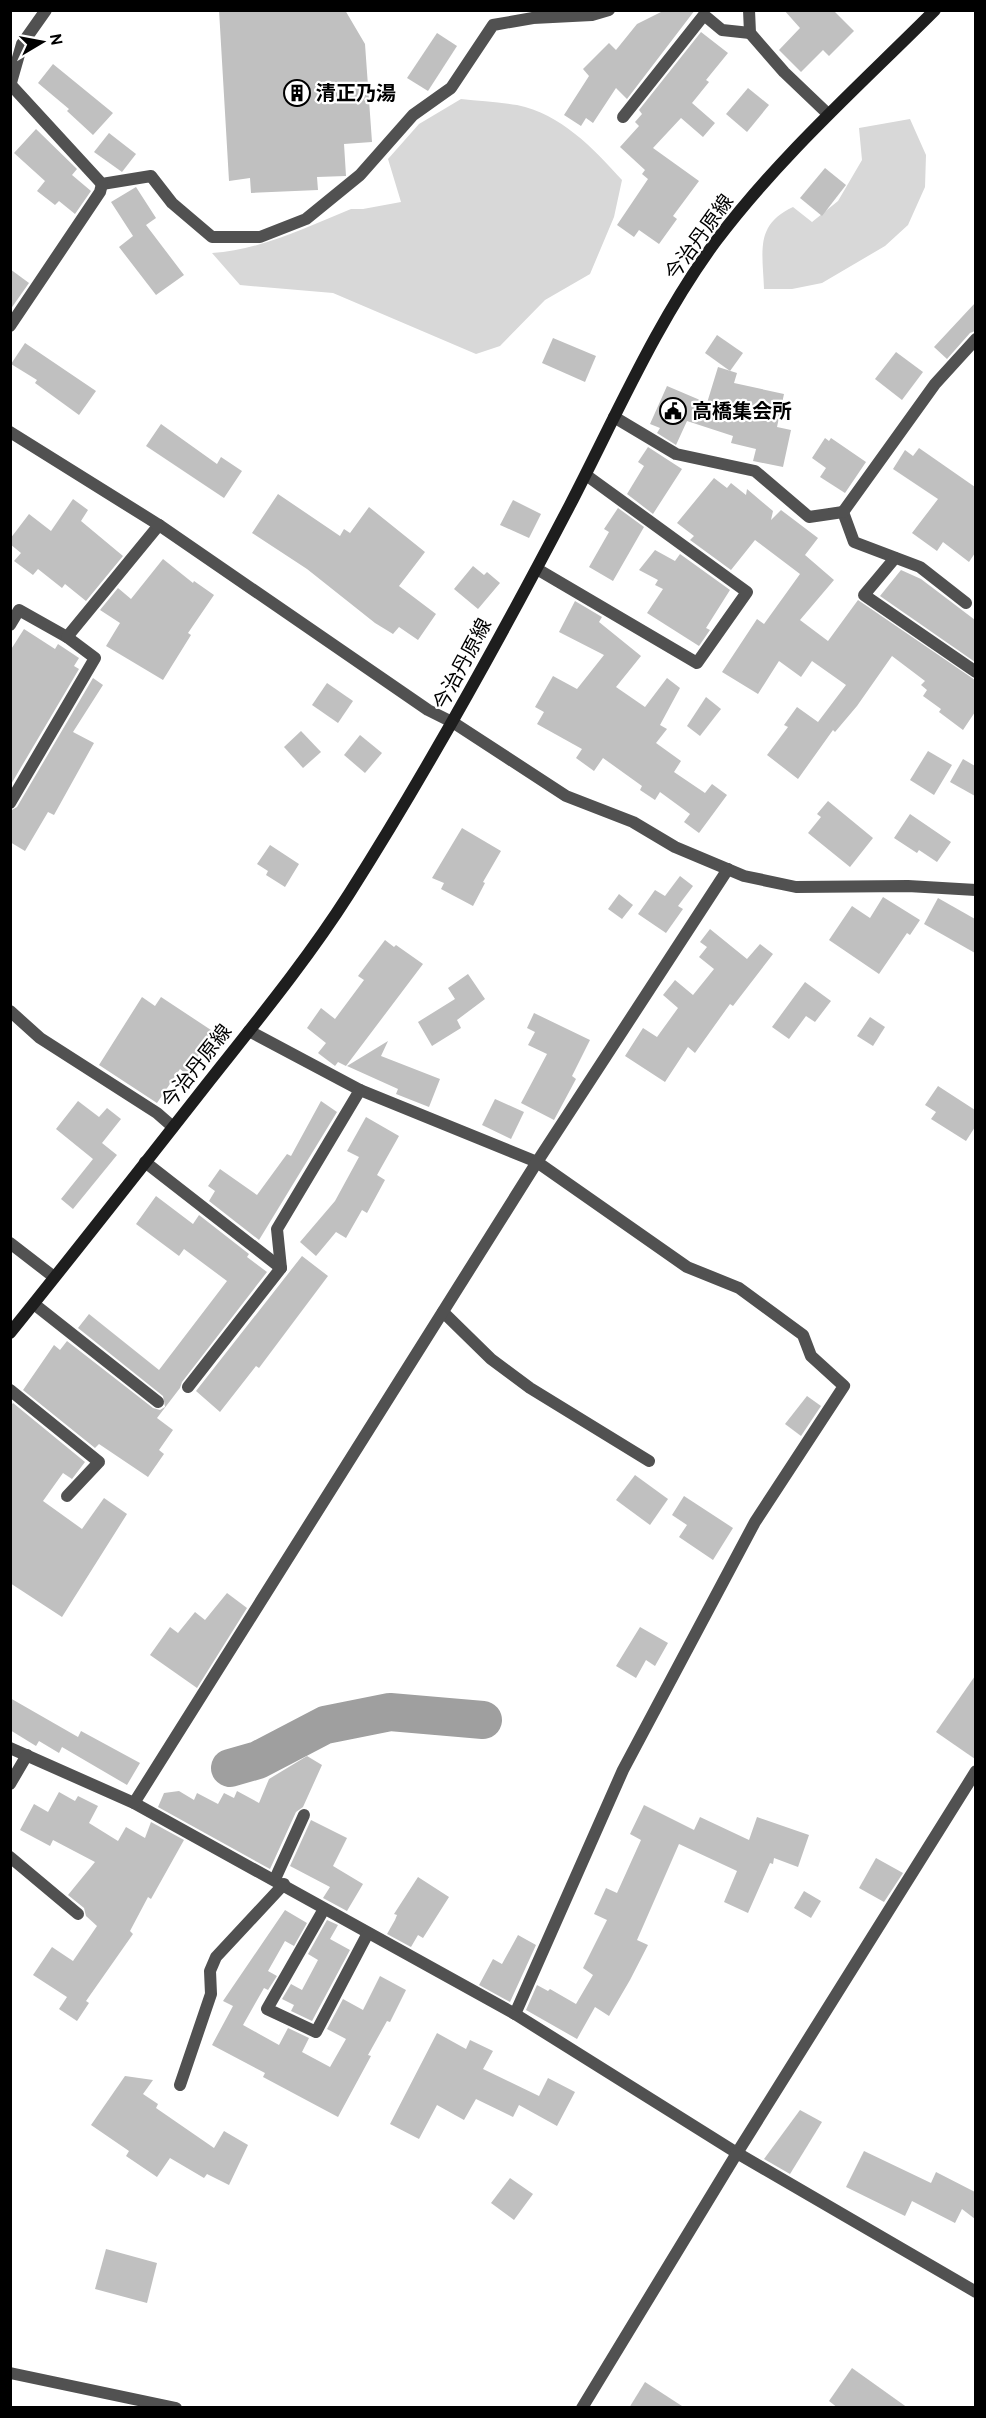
<svg xmlns="http://www.w3.org/2000/svg" width="986" height="2418" font-family="Overpass,'Noto Sans JP',sans-serif">
<rect width="100%" height="100%" fill="#fff"/>
<g fill="#d8d8d8">
<path d="M461 99C479 101 499 102 517 105 561 114 593 148 622 180L614 217 590 274 545 300 500 346 476 354 333 293 240 285 212 253C261 250 306 227 351 209H363L401 202 388 159 419 124Z"/>
<path d="M910 119 926 155 925 187 908 225 885 246 822 283 792 289H764C763 253 754 225 793 207L812 222 838 201 862 160 859 128Z"/>
</g>
<g fill="none" stroke-linecap="round" stroke-linejoin="round">
<polyline stroke="#9f9f9f" stroke-width="38" points="230,1768 258,1760 325,1725 390,1712 483,1720"/>
</g>
<g fill="#c0c0c0">
<polygon points="219,10 345,10 365,44 372,142 344,144 346,176 317,177 318,190 251,193 250,178 229,181"/>
<polygon points="665,10 695,10 627,99 616,88 593,123 586,118 581,126 564,115 589,76 583,69 609,43 616,50 637,24"/>
<polygon points="784,10 833,10 854,31 829,56 823,50 801,72 779,50 800,28"/>
<polygon points="701,32 728,53 706,80 709,82 692,103 715,123 703,137 681,118 653,148 699,181 673,216 677,219 659,244 639,230 634,237 617,225 648,179 642,174 645,170 620,147 639,126 635,122 642,114 639,110"/>
<polygon points="437,33 457,46 428,91 407,78"/>
<polygon points="53,64 113,113 93,135 67,111 69,109 38,83"/>
<polygon points="748,88 769,105 747,132 726,114"/>
<polygon points="36,129 77,169 72,175 91,191 75,214 59,201 55,205 37,191 45,181 14,153"/>
<polygon points="109,133 136,154 122,172 94,152"/>
<polygon points="825,168 846,185 822,216 800,198"/>
<polygon points="136,187 156,218 146,225 184,275 156,295 119,247 133,236 111,202"/>
<polygon points="10,269 29,283 10,310"/>
<polygon points="975,303 975,331 970,333 947,359 934,347"/>
<polygon points="717,335 743,353 730,371 705,353"/>
<polygon points="553,338 596,356 585,382 542,363"/>
<polygon points="25,343 96,391 79,415 35,383 37,380 11,364"/>
<polygon points="896,352 923,372 902,400 875,379"/>
<polygon points="718,367 737,373 734,383 784,394 777,427 791,430 783,467 753,461 756,449 731,443 733,436 687,421 676,445 657,433 660,428 650,424 667,386 707,403"/>
<polygon points="161,424 217,464 221,457 242,471 224,498 146,446"/>
<polygon points="825,438 829,441 831,438 866,462 845,493 820,477 826,468 812,458"/>
<polygon points="648,447 682,469 653,514 627,494 644,466 638,462"/>
<polygon points="919,448 975,487 975,553 969,562 943,542 937,551 912,533 938,499 893,469 905,450 913,456"/>
<polygon points="714,478 727,488 731,483 746,495 747,489 773,511 771,520 781,510 818,538 805,555 834,580 800,620 828,641 858,600 975,680 975,712 963,730 939,712 941,709 923,696 927,690 921,685 925,681 892,656 857,706 835,732 833,730 798,779 767,755 788,727 784,725 797,707 818,722 846,685 812,661 801,677 779,661 758,694 722,672 757,619 764,624 800,574 755,540 731,570 690,540 694,536 677,523"/>
<polygon points="278,494 340,536 344,529 350,533 369,507 425,552 399,586 436,614 418,640 399,627 393,634 375,623 307,569 252,533"/>
<polygon points="73,499 88,510 81,521 123,556 86,601 65,584 62,588 38,569 33,575 14,561 21,553 10,544 10,539 29,514 51,531"/>
<polygon points="513,500 541,514 529,538 500,525"/>
<polygon points="618,508 644,527 613,581 589,567 609,532 604,529"/>
<polygon points="655,550 675,561 680,554 730,590 706,628 710,630 699,646 647,613 663,589 655,585 658,580 639,570"/>
<polygon points="163,559 193,583 194,581 214,595 188,633 191,635 163,680 106,646 120,623 100,610 118,588 131,599"/>
<polygon points="473,566 484,575 487,572 500,583 478,609 454,589"/>
<polygon points="901,570 921,579 975,620 975,662 880,596"/>
<polygon points="575,601 602,617 599,622 641,656 616,687 645,707 667,678 680,688 660,725 667,729 656,743 681,761 674,772 705,793 712,784 727,795 699,833 684,822 690,814 660,792 655,800 640,790 642,786 603,758 594,771 576,758 582,749 537,724 544,712 535,707 553,676 577,689 604,655 559,632"/>
<polygon points="24,629 55,649 58,644 79,658 74,666 79,669 10,786 10,651"/>
<polygon points="93,678 103,685 73,732 94,743 54,815 48,812 25,851 10,842 10,811 17,807"/>
<polygon points="327,683 353,701 338,723 312,705"/>
<polygon points="706,697 721,709 700,736 687,726"/>
<polygon points="301,731 321,752 303,768 284,747"/>
<polygon points="360,735 382,753 365,773 344,755"/>
<polygon points="928,751 952,765 934,795 910,780"/>
<polygon points="963,759 975,766 975,796 950,782"/>
<polygon points="828,801 873,838 850,867 808,833 821,817 817,814"/>
<polygon points="910,814 951,842 937,862 919,850 917,853 894,838"/>
<polygon points="462,828 501,851 483,882 485,883 473,906 441,889 444,883 432,878"/>
<polygon points="270,845 299,864 285,887 266,875 268,871 257,864"/>
<polygon points="680,876 693,886 678,906 683,909 666,933 638,914 655,890 665,896"/>
<polygon points="619,894 633,905 622,919 608,909"/>
<polygon points="883,897 920,920 910,935 907,933 879,974 829,940 852,906 870,918"/>
<polygon points="938,898 975,919 975,953 924,924"/>
<polygon points="710,929 747,959 760,944 773,954 733,1006 730,1004 695,1053 688,1047 665,1082 625,1056 643,1028 657,1037 678,1008 663,995 675,980 693,995 714,969 699,957 707,947 700,942"/>
<polygon points="385,940 394,947 396,945 423,964 346,1066 338,1062 335,1066 318,1053 326,1043 307,1028 321,1008 335,1019 364,980 358,976"/>
<polygon points="468,974 485,999 457,1020 461,1028 432,1046 418,1022 455,999 448,988"/>
<polygon points="805,982 831,1001 815,1022 806,1016 789,1039 772,1027"/>
<polygon points="142,997 155,1006 161,997 214,1032 186,1074 180,1069 157,1103 99,1065"/>
<polygon points="534,1013 590,1040 572,1076 576,1079 554,1120 521,1103 547,1054 528,1045 535,1032 527,1028"/>
<polygon points="870,1017 885,1027 873,1046 857,1036"/>
<polygon points="388,1041 381,1056 440,1079 429,1107 396,1094 398,1089 347,1066"/>
<polygon points="938,1086 975,1110 975,1127 966,1141 931,1119 936,1112 925,1105"/>
<polygon points="495,1099 524,1112 511,1139 482,1125"/>
<polygon points="78,1101 99,1117 107,1108 121,1119 102,1143 117,1155 73,1209 61,1199 93,1159 56,1129"/>
<polygon points="321,1101 337,1112 259,1240 209,1201 215,1191 208,1186 220,1169 257,1195 287,1154 291,1156"/>
<polygon points="366,1117 399,1136 377,1175 385,1180 367,1213 362,1210 346,1238 336,1232 316,1256 300,1242 335,1201 359,1157 347,1151"/>
<polygon points="156,1196 193,1224 199,1215 249,1254 247,1257 267,1272 182,1382 180,1388 157,1418 173,1430 159,1450 164,1454 148,1477 99,1444 95,1448 23,1390 54,1345 60,1350 67,1341 153,1408 160,1410 165,1407 163,1396 78,1328 89,1314 159,1370 227,1281 184,1249 179,1256 136,1224"/>
<polygon points="302,1256 328,1276 259,1368 256,1366 220,1412 196,1391"/>
<polygon points="807,1396 821,1406 801,1436 785,1424"/>
<polygon points="13,1403 85,1462 72,1479 63,1473 43,1501 82,1529 104,1498 127,1514 62,1617 10,1583 10,1407"/>
<polygon points="635,1475 668,1499 650,1525 616,1500"/>
<polygon points="684,1496 733,1528 713,1560 679,1537 687,1525 672,1515"/>
<polygon points="227,1593 247,1608 197,1688 150,1655 170,1627 178,1633 195,1612 205,1620"/>
<polygon points="640,1627 668,1643 655,1666 646,1660 636,1678 616,1666"/>
<polygon points="975,1676 975,1759 936,1732"/>
<polygon points="10,1698 78,1737 81,1731 140,1763 127,1785 62,1747 59,1753 39,1741 36,1746 10,1730"/>
<polygon points="307,1756 322,1765 303,1807 296,1812 270,1869 158,1807 164,1793 179,1791 194,1800 197,1793 218,1804 224,1793 234,1798 237,1791 259,1803 269,1779"/>
<polygon points="59,1792 75,1801 78,1796 98,1806 89,1823 118,1841 126,1827 145,1838 151,1822 184,1840 151,1899 148,1897 130,1931 133,1934 86,2001 89,2003 77,2021 59,2009 67,1997 33,1975 52,1947 73,1961 97,1926 86,1916 84,1908 68,1895 95,1862 53,1840 50,1846 20,1830 34,1804 48,1812"/>
<polygon points="644,1805 694,1830 700,1817 749,1840 757,1817 809,1835 798,1867 774,1858 773,1864 770,1863 748,1913 724,1902 737,1871 679,1844 637,1940 648,1945 630,1980 609,2016 595,2007 577,2039 526,2010 537,1985 548,1991 550,1989 576,2004 593,1975 583,1968 607,1920 594,1914 606,1888 617,1893 641,1840 630,1834"/>
<polygon points="311,1820 347,1838 333,1866 363,1884 347,1911 323,1898 330,1887 290,1866"/>
<polygon points="876,1858 903,1873 884,1902 859,1888"/>
<polygon points="418,1877 449,1897 423,1938 418,1935 411,1947 387,1934 395,1920 397,1915 394,1914"/>
<polygon points="804,1891 821,1901 811,1918 794,1908"/>
<polygon points="285,1910 307,1923 294,1946 285,1941 268,1971 277,1976 268,1990 264,1988 243,2025 279,2045 288,2028 309,2038 302,2052 330,2067 346,2039 327,2029 343,1999 363,2010 380,1976 406,1990 390,2022 387,2021 368,2055 371,2056 338,2117 263,2077 265,2073 212,2045 233,2006 223,2001"/>
<polygon points="327,1920 338,1925 330,1939 350,1950 312,2021 291,2011 294,2005 282,1999 291,1984 302,1990 318,1960 308,1954"/>
<polygon points="518,1935 536,1945 510,2002 479,1985 493,1959 502,1964"/>
<polygon points="437,2033 466,2049 470,2040 493,2051 483,2069 539,2096 548,2078 575,2092 557,2126 519,2105 513,2117 476,2099 464,2120 437,2105 419,2139 390,2124"/>
<polygon points="125,2076 153,2080 143,2094 158,2104 156,2108 214,2148 224,2131 248,2145 229,2185 207,2174 204,2178 170,2158 157,2177 126,2156 129,2151 91,2125"/>
<polygon points="800,2110 822,2122 790,2174 764,2159"/>
<polygon points="864,2151 931,2183 936,2172 975,2192 975,2219 962,2209 955,2223 912,2201 905,2216 846,2187"/>
<polygon points="510,2178 533,2194 514,2220 491,2203"/>
<polygon points="106,2249 157,2263 147,2303 95,2289"/>
<polygon points="852,2368 908,2408 838,2408 829,2401"/>
<polygon points="645,2382 685,2408 629,2408"/>
</g>
<g fill="none" stroke-linecap="round" stroke-linejoin="round">
<g stroke="#515151" stroke-width="12">
<polyline points="749,10 750,33 784,72 828,114"/>
<polyline points="11,85 102,184 151,176 172,203 212,237 260,237 306,219 360,175 413,115 451,88 493,25 533,18 592,15 609,10"/>
<polyline points="10,86 22,44 46,10"/>
<polyline points="623,117 704,15 722,30 750,33"/>
<polyline points="10,326 100,192 102,184"/>
<polyline points="614,417 676,454 755,471 809,517 843,512 854,542 920,567 966,603"/>
<polyline points="843,512 935,384 976,339"/>
<polyline points="895,558 864,595 976,672"/>
<polyline points="537,569 697,663 747,592 586,475"/>
<polyline points="10,625 19,610 67,637 95,658 10,803"/>
<polyline points="67,637 159,525"/>
<polyline points="454,723 566,796 633,822 675,847 744,876 796,887 908,886 976,890"/>
<polyline points="10,1011 40,1038 157,1113 173,1127"/>
<polyline points="249,1031 360,1090 537,1162 687,1267 739,1288 803,1335 811,1356 844,1386 755,1522 623,1770 515,2014"/>
<polyline points="145,1162 281,1268"/>
<polyline points="10,1243 54,1277"/>
<polyline points="34,1304 158,1402"/>
<polyline points="443,1312 491,1359 530,1388 649,1461"/>
<polyline points="188,1387 281,1268 277,1229 360,1090"/>
<polyline points="10,1390 99,1462 67,1496"/>
<polyline points="10,1748 134,1803 515,2014 737,2153 976,2292"/>
<polyline points="10,1784 27,1755"/>
<polyline points="134,1803 537,1162 728,869"/>
<polyline points="10,1857 78,1914"/>
<polyline points="275,1879 304,1815"/>
<polyline points="324,1909 267,2009 316,2032 368,1933"/>
<polyline points="180,2085 211,1994 210,1971 216,1957 284,1884"/>
<polyline points="737,2153 976,1771"/>
<polyline points="10,2373 176,2408"/>
</g>
<g stroke="#515151" stroke-width="12">
<polyline points="10,432 159,525 428,710 454,723"/>
<polyline points="582,2408 737,2153"/>
</g>
<path stroke="#1e1e1e" stroke-width="12" d="M10 1333C77 1250 142 1167 207 1084 256 1022 307 960 349 894 429 768 501 637 570 505 615 418 658 319 716 241 780 156 860 85 935 10"/>
</g>
<defs>
<symbol id="building-ring" viewBox="-11 -11 22 22"><circle r="9.5" fill="#fff" stroke="#000" stroke-width="1.5"/><path d="M-4-6H4V6H1V3H-1V6H-4ZM-2.5-4.3h1.7v1.8h-1.7ZM.8-4.3h1.7v1.8H.8ZM-2.5-1h1.7V.8h-1.7ZM.8-1h1.7V.8H.8Z" fill="#000"/></symbol>
<symbol id="civic-ring" viewBox="-11 -11 22 22"><circle r="9.5" fill="#fff" stroke="#000" stroke-width="1.5"/><path d="M-.6-6.5H3V-4.5H.6V-3L4-1V1h2V6H-6V1h2V-1L-.6-3ZM-1.2 2.5V6h2.4V2.5Z" fill="#000"/></symbol>
</defs>
<g fill-rule="evenodd">
<use href="#building-ring" x="282" y="78" width="30" height="30"/>
<use href="#civic-ring" x="658" y="396" width="30" height="30"/>
</g>
<g text-anchor="middle" stroke-width="4.5" stroke-linejoin="round" paint-order="stroke">
<g font-size="20" font-weight="bold" fill="#000" stroke="#fff" text-anchor="start">
<text x="316" y="100">清正乃湯</text>
<text x="692" y="418">高橋集会所</text>
</g>
<g font-size="20" fill="#000" stroke="#fff">
<text transform="translate(699 237) rotate(-54)" y="7">今治丹原線</text>
<text transform="translate(462 664) rotate(-62)" y="7">今治丹原線</text>
<text transform="translate(196 1066) rotate(-52)" y="7">今治丹原線</text>
</g>
</g>
<rect width="986" height="2418" fill="none" stroke="#000000" stroke-width="24"/>
<g transform="translate(42 42) rotate(80)" stroke="#ffffff" stroke-width="4.5" paint-order="stroke">
<path d="M0-4.5L10 22L0 15L-10 22Z" fill="#000000"/>
<text y="-9" font-size="16" font-weight="bold" text-anchor="middle" fill="#000000">N</text>
</g>
</svg>
